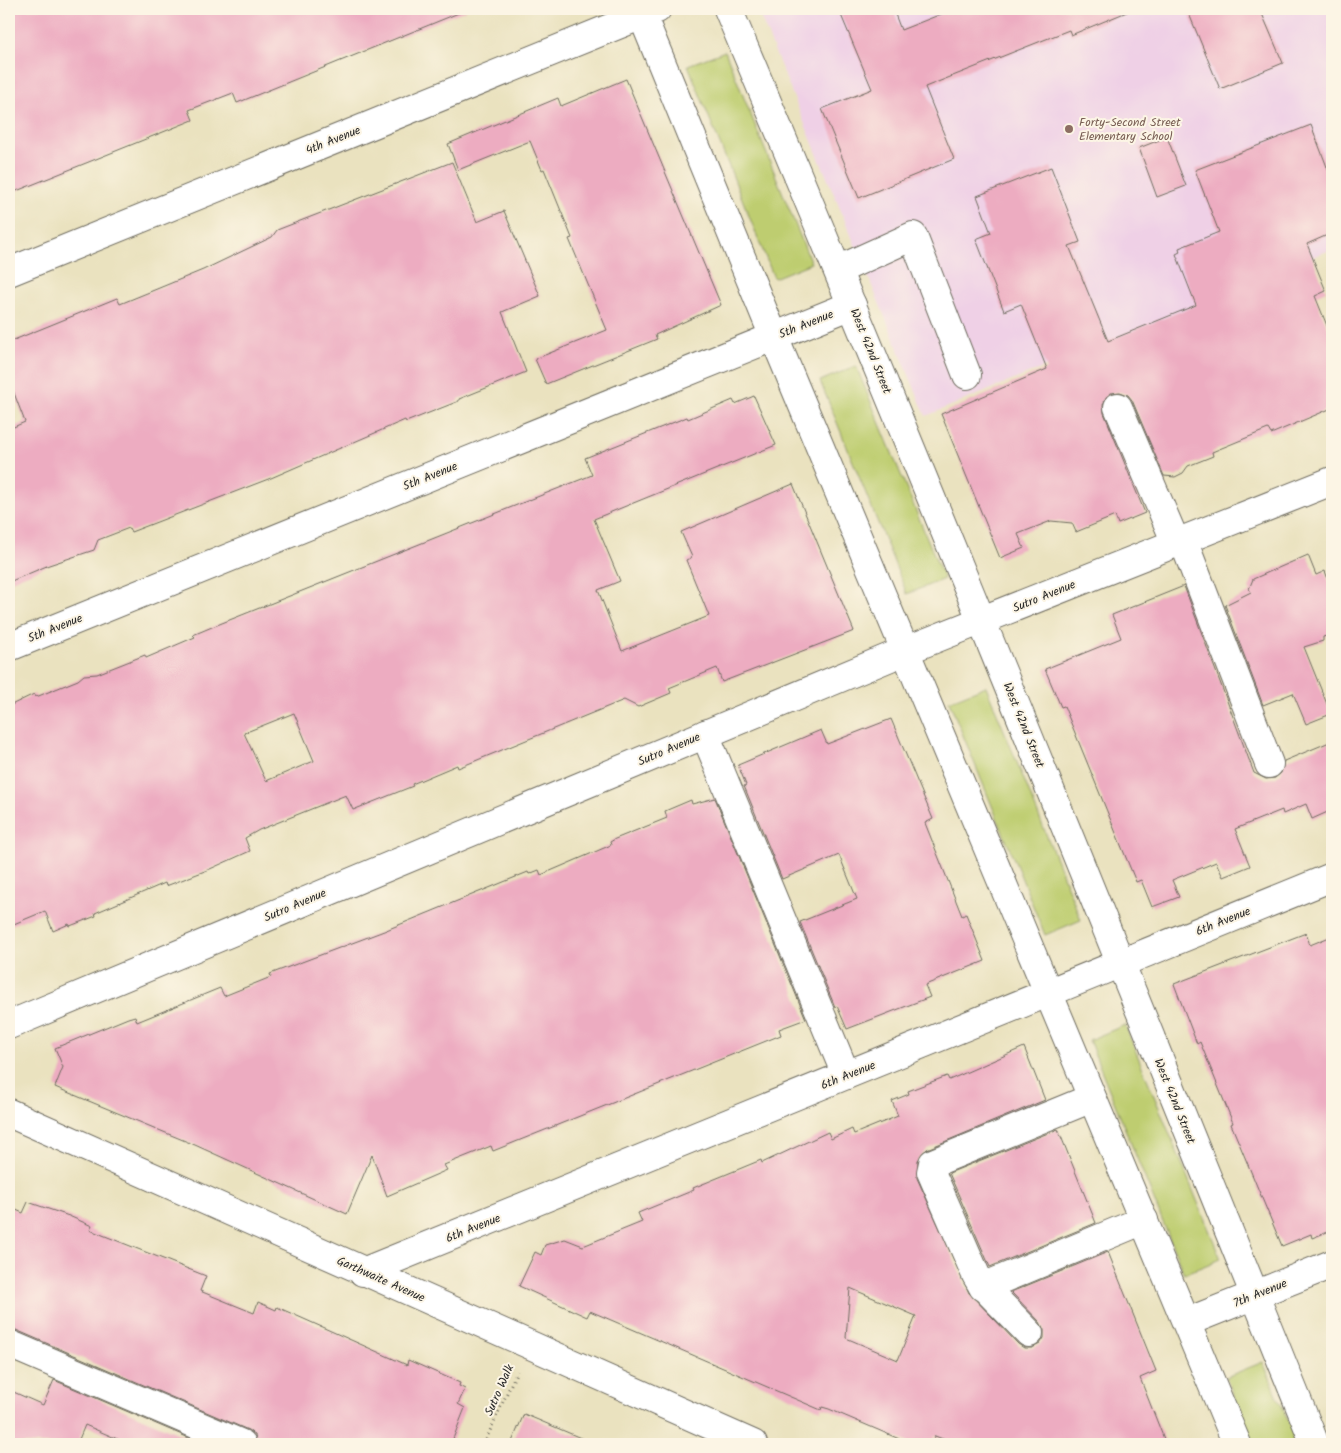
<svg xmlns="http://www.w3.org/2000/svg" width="1341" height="1453" font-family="Kalam,sans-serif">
<rect width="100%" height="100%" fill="#fcf5e5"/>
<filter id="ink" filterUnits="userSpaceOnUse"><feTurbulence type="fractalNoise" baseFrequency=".02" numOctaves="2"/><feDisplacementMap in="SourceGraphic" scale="10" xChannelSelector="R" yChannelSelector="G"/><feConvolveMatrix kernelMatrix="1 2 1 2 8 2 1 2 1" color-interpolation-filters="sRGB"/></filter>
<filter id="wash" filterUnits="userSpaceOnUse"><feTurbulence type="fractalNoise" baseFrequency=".0096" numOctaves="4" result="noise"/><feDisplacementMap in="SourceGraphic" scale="20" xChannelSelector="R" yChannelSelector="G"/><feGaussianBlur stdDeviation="1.12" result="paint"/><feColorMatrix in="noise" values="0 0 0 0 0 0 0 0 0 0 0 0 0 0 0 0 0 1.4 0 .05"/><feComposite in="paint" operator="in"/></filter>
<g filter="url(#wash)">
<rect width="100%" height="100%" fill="#eae2bf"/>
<polygon fill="#efd0e6" points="757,9 1332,9 1332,249 926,416"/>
<g fill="#becd6f" stroke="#747c4d">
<polygon points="725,51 811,263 774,278 688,65"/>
<polygon points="856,366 944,579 907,594 820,381"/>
<polygon points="986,686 1081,920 1045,935 949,701"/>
<polygon points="1125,1025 1221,1259 1184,1274 1089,1040"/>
<polygon points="1263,1362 1298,1444 1254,1444 1226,1377"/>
</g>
<g id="blocks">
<g fill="#edacc1" fill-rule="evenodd">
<polygon points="9,9 466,9 466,10 237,103 233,93 189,110 193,120 9,194"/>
<polygon points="856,9 893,9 901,30 954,9 1134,9 1071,35 1069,30 925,87 954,159 859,198 822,109 872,89 841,15"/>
<polygon points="1187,9 1260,9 1283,63 1220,89"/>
<polygon points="626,79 721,305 655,335 657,339 546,384 535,359 607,330 569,239 572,238 544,169 542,170 530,141 458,170 448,144 558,98 561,106"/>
<polygon points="1311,125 1332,180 1332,233 1307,244 1326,291 1315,296 1332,338 1332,408 1271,434 1268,429 1212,452 1213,456 1188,466 1183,473 1175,477 1164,476 1132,400 1128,395 1120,392 1111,393 1106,397 1103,405 1104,413 1145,513 1118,524 1115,516 1076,532 1072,523 1051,521 1018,534 1024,548 1000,558 941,414 1047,369 1021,304 1004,311 976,239 991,233 977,196 1051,167 1080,242 1069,246 1108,341 1196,305 1176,254 1180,252 1179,248 1219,232 1195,170"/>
<polygon points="1167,137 1186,186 1157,197 1139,148"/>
<polygon points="452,162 477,222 504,211 540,296 502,312 526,372 459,399 459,401 406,422 405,420 271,478 131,532 129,528 98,540 94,550 49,565 9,582 9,429 25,422 9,380 9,342 117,298 120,304 147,293 203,270 272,237 277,230"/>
<path d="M754 396 776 445 594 519 620 581 598 590 622 651 709 616 686 560 692 557 681 532 793 484 854 631 722 682 717 668 669 688 671 693 638 707 624 700 458 768 457 765 412 784 413 786 353 810 346 795 259 830 245 838 250 851 210 869 166 886 165 883 95 913 96 916 70 926 69 924 53 931 45 911 9 926V706L34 694 36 697 78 680 84 675 97 674 145 655 146 658 195 637 193 635 212 627 592 475 585 458 687 417 688 419 733 400 735 404ZM294 713 314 761 266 781 244 733Z"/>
<polygon points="1308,555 1316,575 1325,571 1332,590 1332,634 1323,637 1323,641 1304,647 1331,714 1306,724 1293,693 1263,705 1225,605 1251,592 1249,589 1253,579"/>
<polygon points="1184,586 1254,773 1266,779 1275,778 1281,773 1284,761 1332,741 1332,810 1312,819 1306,804 1283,814 1282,810 1235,829 1250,866 1223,877 1216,862 1172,880 1179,897 1152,907 1141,880 1136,882 1064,706 1061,707 1045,669 1121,638 1112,615"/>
<polygon points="891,719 933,819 925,823 962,916 966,914 985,961 925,985 930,997 847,1029 837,1006 835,1007 800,922 857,899 839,855 782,879 744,786 746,785 738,765 821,730 827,744"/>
<polygon points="715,798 806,1019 779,1029 781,1035 493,1151 491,1146 444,1165 447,1170 387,1196 372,1155 347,1214 195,1145 55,1087 63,1067 55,1048 128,1018 135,1016 137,1022 220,988 224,996 271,977 270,974 384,931 528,872 529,874 539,870 541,875 611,845 610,842 615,839 667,818 665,811 691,800 692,804"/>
<polygon points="1306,933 1310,945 1332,936 1332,1230 1312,1238 1311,1234 1282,1246 1231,1124 1233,1123 1200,1042 1197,1044 1174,984"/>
<path d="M1024 1047 1045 1100 927 1149 918 1160 917 1178 969 1293 1018 1344 1024 1348H1032L1040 1344 1044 1338V1330L1040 1322 1011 1292 1108 1252 1156 1371 1140 1378 1166 1444H956L935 1436 932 1444H911L829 1409 822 1407 821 1410 590 1311 587 1317 519 1286 535 1252 541 1255 545 1245 565 1239 583 1246 642 1222 638 1213 694 1190 693 1188 761 1160 762 1163 828 1132 831 1139 852 1129 854 1134 898 1116 892 1101 909 1094 908 1091 947 1076 949 1080ZM850 1288 916 1316 898 1360 846 1338Z"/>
<polygon points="1058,1129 1096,1223 990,1267 949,1173"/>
<polygon points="28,1202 69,1216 92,1226 90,1230 206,1276 200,1291 254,1313 258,1302 276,1310 277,1307 407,1365 408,1360 460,1383 459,1386 465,1389 458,1404 465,1408 451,1444 257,1444 255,1435 248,1430 9,1327 9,1207 23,1213"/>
<polygon points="54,1380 203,1444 129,1444 85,1425 77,1444 9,1444 9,1390 43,1405"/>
<polygon points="524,1414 595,1444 511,1444"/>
</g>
</g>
</g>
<g filter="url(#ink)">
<use href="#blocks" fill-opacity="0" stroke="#6e6b5f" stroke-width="1"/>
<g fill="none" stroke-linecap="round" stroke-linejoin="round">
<defs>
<g id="minor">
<path d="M728 9C929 485 1121 965 1315 1444"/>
<polyline points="642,15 774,337 1237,1444"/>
<polyline points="838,270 913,236 967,375"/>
<polyline points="9,272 657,9"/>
<polyline points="1118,407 1176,543"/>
<polyline points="1183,540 1269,764"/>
<polyline points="9,647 852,305"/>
<polyline points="705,734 846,1075"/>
<polyline points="9,1025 907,650 1332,481"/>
<polyline points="9,1113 753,1444"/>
<polyline points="363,1272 1332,877"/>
<polyline points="983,1287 1144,1220"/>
<polyline points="1187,1322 1332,1264"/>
<polyline points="1029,1333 982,1285 976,1275 931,1172 933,1163 1092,1098"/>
<polyline points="9,1344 242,1444"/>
</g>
</defs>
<use href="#minor" stroke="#6e6b5f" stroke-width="30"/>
<polyline stroke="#6e6b5f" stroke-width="3" stroke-dasharray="1 4" stroke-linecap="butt" points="484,1444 517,1371"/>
<use href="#minor" stroke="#fff" stroke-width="28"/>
</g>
</g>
<circle fill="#8d6e63" stroke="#fcf5e5" stroke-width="2" cx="1069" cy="129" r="5"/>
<g text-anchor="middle" stroke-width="4" stroke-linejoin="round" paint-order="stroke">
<g font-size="12" fill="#785e54" stroke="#fcf5e5" text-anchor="start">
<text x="1079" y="126">Forty-Second Street<tspan x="1079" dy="14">Elementary School</tspan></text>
</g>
<g font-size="12" fill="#2b2b2b" stroke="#fcf5e5">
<text transform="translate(333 140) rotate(-22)" y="4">4th Avenue</text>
<text transform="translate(806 324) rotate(-22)" y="4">5th Avenue</text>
<text transform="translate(871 351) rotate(68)" y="4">West 42nd Street</text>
<text transform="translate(430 476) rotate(-22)" y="4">5th Avenue</text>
<text transform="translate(1044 596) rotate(-22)" y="4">Sutro Avenue</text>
<text transform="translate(55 628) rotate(-22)" y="4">5th Avenue</text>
<text transform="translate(1024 725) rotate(68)" y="4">West 42nd Street</text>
<text transform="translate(669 749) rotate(-23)" y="4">Sutro Avenue</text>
<text transform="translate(295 905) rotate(-23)" y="4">Sutro Avenue</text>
<text transform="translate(1223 921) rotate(-22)" y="4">6th Avenue</text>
<text transform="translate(848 1075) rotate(-22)" y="4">6th Avenue</text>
<text transform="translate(1175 1101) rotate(68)" y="4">West 42nd Street</text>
<text transform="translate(473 1228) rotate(-22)" y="4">6th Avenue</text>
<text transform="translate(381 1279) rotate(24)" y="4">Garthwaite Avenue</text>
<text transform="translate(1260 1293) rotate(-22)" y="4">7th Avenue</text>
<text transform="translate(499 1390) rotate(-66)" y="4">Sutro Walk</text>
</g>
</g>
<rect width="1341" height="1453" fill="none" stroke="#fcf5e5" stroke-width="30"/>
</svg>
